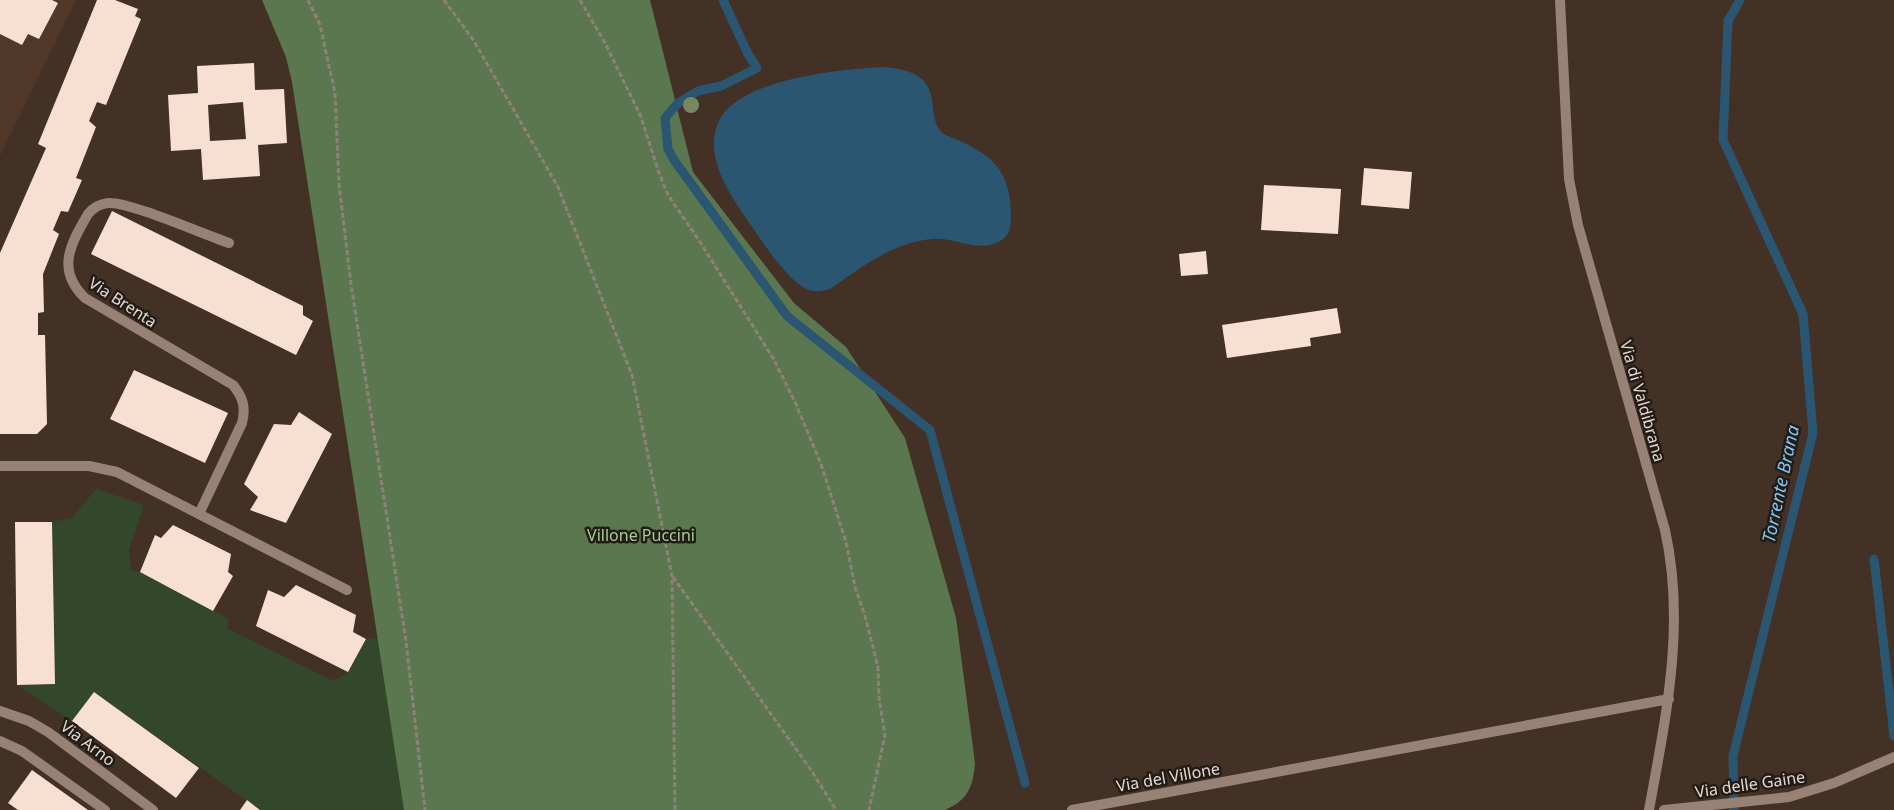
<svg xmlns="http://www.w3.org/2000/svg" width="1894" height="810" font-family="'Noto Sans',sans-serif">
<rect width="100%" height="100%" fill="#433125"/>
<polygon fill="#503728" points="0,0 76,0 0,156"/>
<path fill="#33482b" d="M96 489 144 505 129 550 131 570 140 572 229 619 228 629 331 680C351 678 358 655 366 639L378 638 405 810H260L94 692 72 721 17 685 55 684 52 522 72 518Z"/>
<path fill="#5b7750" d="M262 0H650L693 172 794 303 846 347 905 438 956 618 975 763C973 787 968 800 945 810H404L292 82 286 57Z"/>
<path fill="#2a5672" d="M883 67C959 72 915 123 950 137 989 152 1010 168 1011 213 1011 223 1011 234 1002 240 979 255 955 236 931 239 892 243 862 267 830 289 822 291 813 293 805 288 784 277 760 238 746 218 728 192 703 154 719 121 738 79 842 69 883 67Z"/>
<g fill="none" stroke-linecap="round" stroke-linejoin="round">
<g stroke="#2a5672" stroke-width="9">
<polyline points="723,0 748,54 757,68 721,86 698,91 678,103 665,118 668,149 674,160 787,316 930,430 1025,783"/>
<polyline points="1874,559 1894,736"/>
<polyline points="1734,810 1733,756 1813,433 1803,314 1723,140 1728,21 1740,0"/>
</g>
</g>
<g fill="#f7dfd1" fill-rule="evenodd">
<polygon points="0,0 52,0 58,3 39,39 28,34 22,45 0,34"/>
<polygon points="97,0 115,0 138,9 135,16 141,19 106,105 97,102 89,121 96,127 76,178 82,180 68,212 61,211 53,230 59,234 43,274 44,312 38,313 38,335 45,335 47,424 37,434 0,434 0,253 46,148 38,144"/>
<path d="M254 63 255 90 284 89 287 143 258 145 260 176 203 180 201 149 171 151 168 95 198 93 197 66ZM243 102 246 139 210 141 208 105Z"/>
<polygon points="1364,168 1412,172 1409,209 1361,205"/>
<polygon points="1264,185 1341,189 1338,234 1261,230"/>
<polygon points="112,211 303,306 303,315 313,321 296,355 91,254"/>
<polygon points="1206,251 1208,274 1181,276 1179,254"/>
<polygon points="1337,308 1341,333 1310,338 1311,346 1227,358 1222,325"/>
<polygon points="134,370 228,413 205,463 110,419"/>
<polygon points="299,412 332,434 286,523 250,510 258,497 244,484 274,424 291,425"/>
<polygon points="15,522 52,522 55,684 17,685"/>
<polygon points="173,525 231,554 228,572 233,576 213,611 140,572 155,535 161,538"/>
<polygon points="296,585 356,615 353,632 366,639 348,672 256,626 268,590 284,597"/>
<polygon points="94,692 199,768 176,798 72,721"/>
<polygon points="32,770 88,810 18,810 8,803"/>
<polygon points="247,800 260,810 240,810"/>
</g>
<g fill="none" stroke-linecap="round" stroke-linejoin="round">
<g stroke="#908178" stroke-width="3" stroke-dasharray="5 2.5" stroke-linecap="butt">
<polyline points="308,0 320,25 335,93 339,184 351,284 406,641 425,810"/>
<polyline points="444,0 474,41 558,187 632,375 672,576 675,810"/>
<polyline points="580,0 605,43 641,117 659,173 668,195 700,242 773,358 795,402 821,464 846,542 855,587 865,616 878,667 879,698 885,735 869,810"/>
<polyline points="673,577 811,770 836,810"/>
</g>
<g stroke="#978275" stroke-width="10">
<polyline points="0,466 89,466 117,472 347,590"/>
<path d="M199 514 242 423C246 408 243 397 233 385L85 298C56 270 70 245 88 214 93 208 99 204 108 203 128 201 205 235 229 243"/>
<polyline points="0,711 29,721 48,732 153,810"/>
<polyline points="0,741 22,751 105,810"/>
<polyline points="1072,810 1669,699"/>
<polyline points="1664,810 1789,797 1834,783 1894,757"/>
</g>
<path stroke="#978275" stroke-width="10" d="M1560 0 1569 179 1578 225 1665 530C1686 625 1666 716 1649 810"/>
</g>
<circle fill="#778860" cx="691" cy="105" r="8"/>
<g text-anchor="middle" stroke-width="5" stroke-linejoin="round" paint-order="stroke">
<g font-size="16" fill="#e4d8d1" stroke="#231b16">
<text transform="translate(123 302) rotate(33)" y="6">Via Brenta</text>
<text transform="translate(1643 401) rotate(74)" y="6">Via di Valdibrana</text>
<text transform="translate(88 743) rotate(37)" y="6">Via Arno</text>
<text transform="translate(1168 777) rotate(-10)" y="6">Via del Villone</text>
<text transform="translate(1750 784) rotate(-8)" y="6">Via delle Gaine</text>
</g>
<g font-size="16" fill="#a2cf91" stroke="#231b16">
<text x="641" y="541">Villone Puccini</text>
</g>
<g font-size="18" font-style="italic" fill="#80c7f6" stroke="#231b16">
<text transform="translate(1781 484) rotate(-78)" y="6">Torrente Brana</text>
</g>
</g>
</svg>
